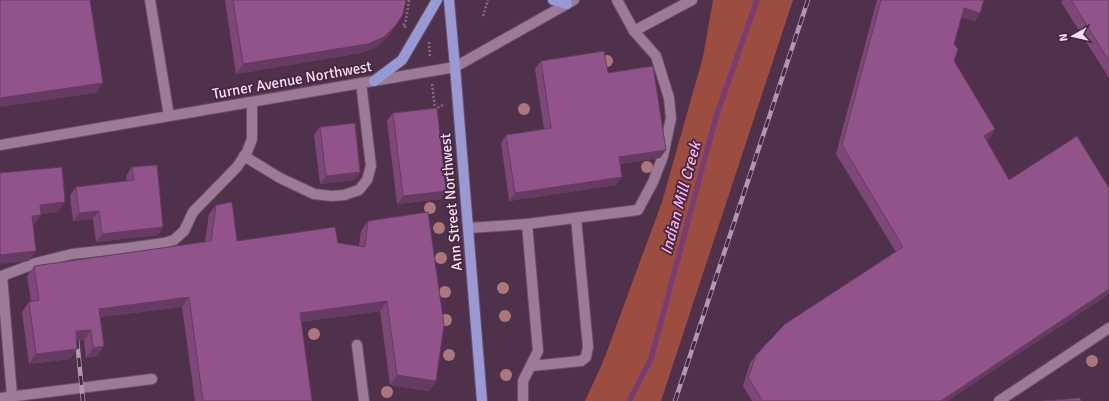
<svg xmlns="http://www.w3.org/2000/svg" width="1109" height="401" font-family="Signika,sans-serif">
<rect width="100%" height="100%" fill="#50314c"/>
<polygon fill="#9d4d40" points="713,0 793,0 661,401 585,401 603,362 662,202 703,57"/>
<g fill="none" stroke-linecap="round" stroke-linejoin="round">
<polyline stroke="#783d73" stroke-width="5.5" points="629,401 651,359 716,117 757,0"/>
<defs>
<g id="minor">
<polyline points="150,0 169,116"/>
<polyline points="634,31 692,0"/>
<polyline points="0,145 455,67 574,0"/>
<polyline points="244,156 280,178 314,194 332,196 344,195 359,190 367,180 371,166 361,83"/>
<polyline points="468,228 527,224"/>
<polyline points="0,276 2,276 12,396"/>
<polyline points="2,276 36,263 72,254 128,248 164,243 174,240 184,231 193,212 237,167 247,152 252,139 252,102"/>
<polyline points="357,345 364,401"/>
<polyline points="531,366 581,361 586,357 588,347 576,218"/>
<polyline points="0,398 152,379"/>
<polyline points="523,401 523,381 538,351 527,224 638,210 653,182 663,156 671,118 669,98 656,56 634,31 617,0"/>
<polyline points="999,401 1109,328"/>
</g>
<g id="major">
<polyline points="449,0 455,67 482,401"/>
<polyline points="553,0 567,4"/>
<polyline points="374,81 402,60 437,0"/>
</g>
</defs>
<use href="#minor" stroke="#6a5067" stroke-width="12"/>
<use href="#major" stroke="#6a5067" stroke-width="12"/>
<g stroke="#866b83" stroke-width="2.5" stroke-dasharray="2 2" stroke-linecap="butt">
<polyline points="483,16 488,0"/>
<polyline points="406,27 403,26 406,20 409,0"/>
<polyline points="429,42 430,57"/>
<polyline points="432,84 435,109 445,104"/>
</g>
<use href="#minor" stroke="#9d7a98" stroke-width="10"/>
<use href="#major" stroke="#9999d5" stroke-width="10"/>
<defs>
<g id="rail">
<polyline points="77,340 83,401"/>
<polyline points="675,401 808,0"/>
</g>
</defs>
<use href="#rail" stroke="#b199ad" stroke-width="4.5"/>
<use href="#rail" stroke="#452741" stroke-width="3" stroke-dasharray="9" stroke-linecap="butt"/>
</g>
<g fill="#ab777c">
<circle cx="607" cy="61" r="6"/>
<circle cx="524" cy="109" r="6"/>
<circle cx="647" cy="167" r="6"/>
<circle cx="430" cy="208" r="6"/>
<circle cx="439" cy="228" r="6"/>
<circle cx="441" cy="258" r="6"/>
<circle cx="503" cy="288" r="6"/>
<circle cx="445" cy="292" r="6"/>
<circle cx="505" cy="316" r="6"/>
<circle cx="446" cy="320" r="6"/>
<circle cx="314" cy="334" r="6"/>
<circle cx="449" cy="355" r="6"/>
<circle cx="1092" cy="361" r="6"/>
<circle cx="506" cy="375" r="6"/>
<circle cx="387" cy="392" r="6"/>
</g>
<g fill="#7d4877">
<polygon points="225,0 406,0 396,25 389,35 377,47 361,53 236,74"/>
<polygon points="877,0 984,0 980,13 975,21 961,17 954,44 954,61 995,129 990,138 986,140 1009,180 1109,188 1109,294 947,401 752,401 743,386 750,363 756,355 896,252 836,154"/>
<polygon points="1063,0 1109,0 1109,78 1061,2"/>
<polygon points="541,61 608,73 666,150 660,158 620,164 616,185 509,201 501,143 506,135 544,129 535,69"/>
<polygon points="393,113 446,191 441,199 397,204 387,121"/>
<polygon points="320,127 360,172 354,180 320,184 314,135"/>
<polygon points="132,167 163,227 158,235 96,242 93,219 73,221 70,195 76,187 127,181 126,176"/>
<polygon points="216,205 237,241 338,243 359,246 361,231 368,221 436,381 429,391 390,385 380,311 301,322 312,401 195,401 182,307 100,317 97,356 86,358 84,340 77,340 70,359 29,364 22,312 29,302 31,301 27,276 34,266 205,242 209,214"/>
</g>
<g fill="#663b61">
<polygon points="964,8 980,13 975,21 958,16"/>
<polygon points="396,25 389,35 377,47 361,53 236,74 243,64"/>
<polygon points="103,83 96,93 0,107 0,98"/>
<polygon points="995,129 990,138 978,144 984,136"/>
<polygon points="666,150 660,158 613,165 619,157"/>
<polygon points="360,172 354,180 320,184 326,176"/>
<polygon points="622,177 616,185 509,201 515,193"/>
<polygon points="446,191 441,199 397,204 403,196"/>
<polygon points="65,202 58,212 33,215 40,205"/>
<polygon points="99,211 93,219 73,221 79,213"/>
<polygon points="41,215 34,225 25,226 32,216"/>
<polygon points="163,227 158,235 96,242 102,234"/>
<polygon points="36,251 29,261 0,264 0,255"/>
<polygon points="1109,289 1109,294 947,401 941,401"/>
<polygon points="189,297 182,307 92,318 99,309"/>
<polygon points="387,301 380,311 293,323 300,313"/>
<polygon points="91,330 84,340 69,341 76,331"/>
<polygon points="104,346 97,356 86,358 93,348"/>
<polygon points="77,349 70,359 29,364 36,354"/>
<polygon points="397,375 436,381 429,391 390,385"/>
</g>
<g fill="#91548a" stroke="#663b61">
<polygon points="0,0 90,0 103,83 0,98"/>
<polygon points="233,0 406,0 403,14 396,25 384,37 368,44 243,64"/>
<polygon points="881,0 984,0 980,13 964,8 954,44 958,49 954,61 995,129 984,136 1009,180 1077,136 1109,188 1109,289 941,401 763,401 748,378 756,355 785,324 903,247 842,145"/>
<polygon points="1071,0 1109,0 1109,61"/>
<polygon points="604,51 608,73 653,66 666,150 619,157 622,177 515,193 506,135 551,128 541,61"/>
<polygon points="437,108 446,191 403,196 393,113"/>
<polygon points="355,123 360,172 326,176 320,127"/>
<polygon points="157,165 163,227 102,234 99,211 79,213 76,187 134,180 132,167"/>
<polygon points="62,167 65,202 40,205 41,215 32,216 36,251 0,255 0,173"/>
<polygon points="232,202 237,241 335,227 338,243 365,247 368,221 428,212 444,325 436,381 397,375 387,301 300,313 312,401 203,401 189,297 99,309 104,346 93,348 91,330 76,331 77,349 36,354 29,302 39,300 34,266 211,241 216,205"/>
<polygon points="1080,398 1081,401 1042,401 1043,401"/>
</g>
<g text-anchor="middle" stroke-width="3.5" stroke-linejoin="round" paint-order="stroke">
<g font-size="15" fill="#f3e0f0" stroke="#452741">
<text transform="translate(292 80) rotate(-10)" y="5">Turner Avenue Northwest</text>
<text transform="translate(451 202) rotate(-95)" y="5">Ann Street Northwest</text>
</g>
<g font-size="16" font-style="italic" fill="#f8b3ef" stroke="#452741">
<text transform="translate(680 198) rotate(-75)" y="6">Indian Mill Creek</text>
</g>
</g>
<g transform="translate(1073 36) rotate(262)" stroke="#452741" stroke-width="3" paint-order="stroke">
<path d="M0-3L7 15L0 10L-7 15Z" fill="#f3e0f0"/>
<text y="-6" font-size="11" font-weight="bold" text-anchor="middle" fill="#f3e0f0">N</text>
</g>
</svg>
